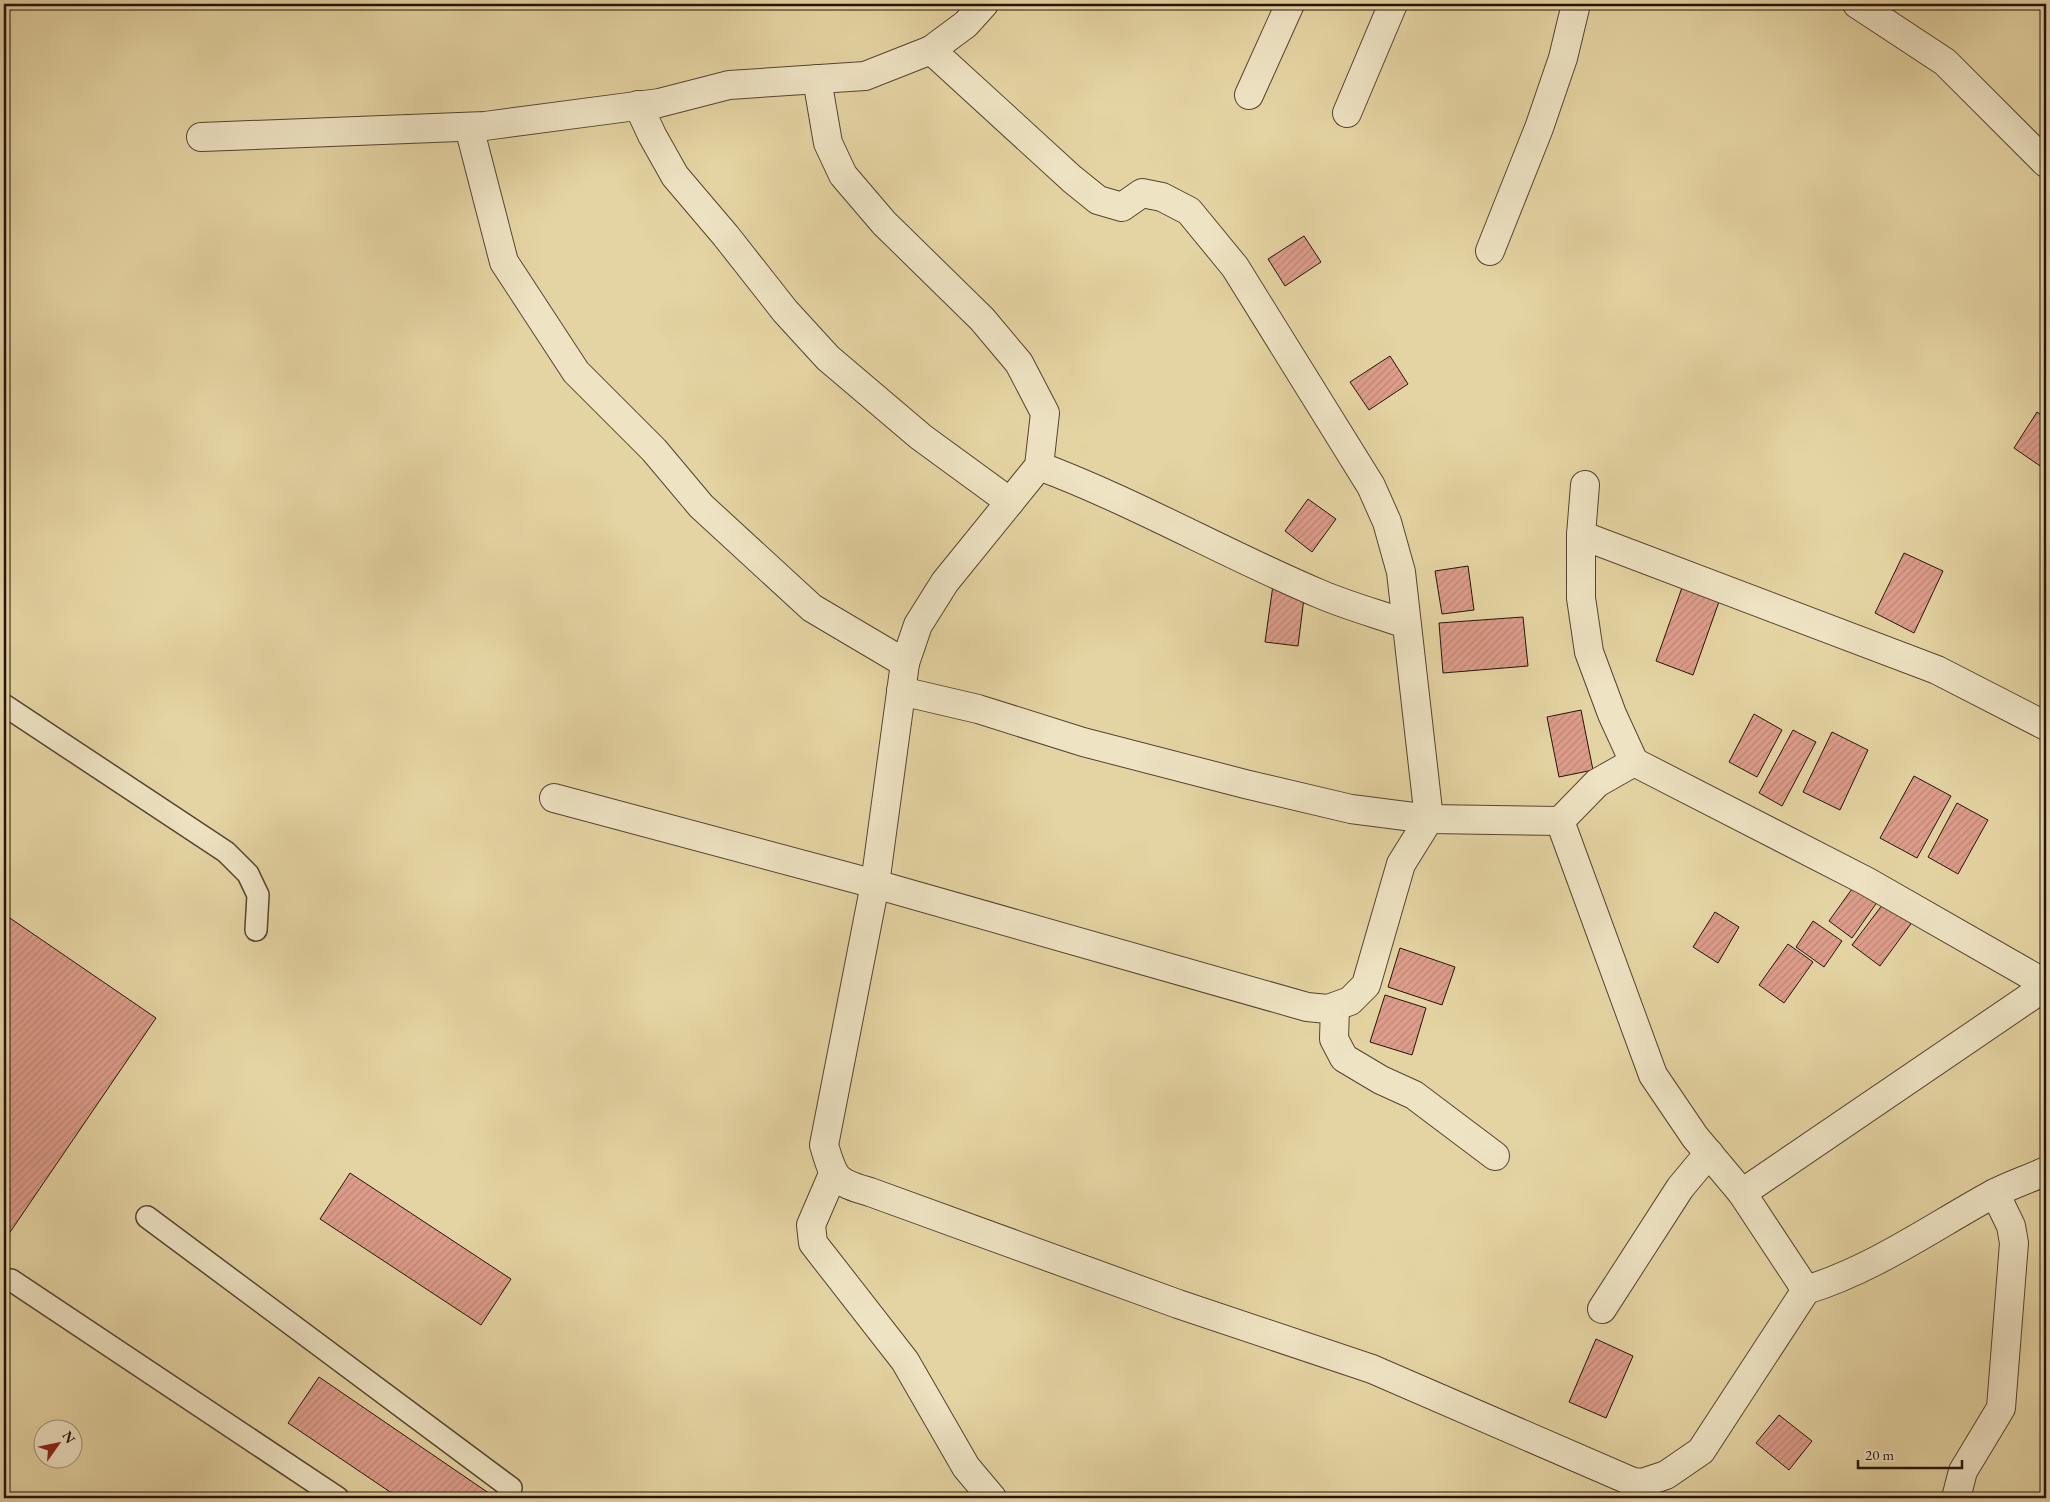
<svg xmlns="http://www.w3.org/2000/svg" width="2050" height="1502" font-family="'EB Garamond',serif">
<defs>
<pattern id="building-hatch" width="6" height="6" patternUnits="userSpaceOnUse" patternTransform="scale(1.25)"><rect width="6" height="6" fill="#dd9d8a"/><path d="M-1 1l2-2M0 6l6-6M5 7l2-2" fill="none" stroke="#be8676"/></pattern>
</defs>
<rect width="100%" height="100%" fill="#e5d4a3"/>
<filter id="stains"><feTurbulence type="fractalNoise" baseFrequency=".004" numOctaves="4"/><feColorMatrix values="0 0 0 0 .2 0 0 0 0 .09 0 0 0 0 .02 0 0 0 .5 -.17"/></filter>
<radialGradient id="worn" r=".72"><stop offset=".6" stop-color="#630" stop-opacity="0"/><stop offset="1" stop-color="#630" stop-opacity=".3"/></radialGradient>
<g fill="url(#building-hatch)" stroke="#25140a">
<polygon points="1304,236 1321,262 1285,286 1268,259"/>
<polygon points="1390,356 1408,384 1369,410 1350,382"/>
<polygon points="2037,412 2046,418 2046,470 2014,448"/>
<polygon points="1308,499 1336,519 1312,552 1285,531"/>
<polygon points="1904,553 1943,571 1914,633 1875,613"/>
<polygon points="1468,566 1474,610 1442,614 1435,571"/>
<polygon points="1684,582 1721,596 1693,675 1656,661"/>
<polygon points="1273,585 1305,590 1298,646 1265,642"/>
<polygon points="1523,617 1528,666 1443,673 1439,623"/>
<polygon points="1581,710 1593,770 1559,777 1547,717"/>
<polygon points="1754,714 1782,730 1757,777 1729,762"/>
<polygon points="1793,730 1816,742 1782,806 1759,793"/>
<polygon points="1832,732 1868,750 1840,810 1803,792"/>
<polygon points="1914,776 1951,796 1917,858 1880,838"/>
<polygon points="1957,803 1988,820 1958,874 1928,857"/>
<polygon points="1857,882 1880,898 1852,938 1829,921"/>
<polygon points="1886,900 1913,921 1880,966 1852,945"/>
<polygon points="1715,912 1739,927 1718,963 1693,947"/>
<polygon points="4,914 156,1018 4,1241"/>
<polygon points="1813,921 1842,941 1824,967 1796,947"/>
<polygon points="1788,944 1813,962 1784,1003 1759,985"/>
<polygon points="1400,948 1455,967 1442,1005 1388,987"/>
<polygon points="1385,995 1426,1008 1412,1055 1370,1042"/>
<polygon points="350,1173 511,1279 481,1325 320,1219"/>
<polygon points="1596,1339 1633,1356 1606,1418 1569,1402"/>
<polygon points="319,1377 496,1498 399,1498 288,1423"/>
<polygon points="1779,1415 1812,1441 1789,1470 1756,1443"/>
</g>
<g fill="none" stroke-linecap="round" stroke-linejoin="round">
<defs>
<g id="service">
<polyline points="4,705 226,852 248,874 258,895 256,930"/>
<polyline points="147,1217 511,1488"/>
<polyline points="11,1280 338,1498"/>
</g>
<g id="minor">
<polyline points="1857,4 1945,62 2046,163"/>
<path d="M817 79 828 143 843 175 884 223 982 319 1019 363 1045 413 1039 466 945 582 918 625 905 663 875 884 824 1145C834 1179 835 1182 870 1192L1178 1304 1372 1369 1633 1482 1642 1483 1666 1475 1701 1451 1806 1290C1874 1269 1931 1228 1993 1194 2010 1185 2029 1179 2046 1171"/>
<polyline points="1249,95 1290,4"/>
<polyline points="638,105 652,135 675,176 726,236 785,311 828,358 921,437 1010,502"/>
<polyline points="1347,113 1393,4"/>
<polyline points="469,127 504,262 576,372 654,450 701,506 812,608 905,663"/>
<polyline points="201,137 485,126 659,103 729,85 865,76 931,50 966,24 984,4"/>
<polyline points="1490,251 1539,128 1563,58 1576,4"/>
<path d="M1039 466C1135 502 1225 554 1320 594 1348 606 1378 614 1406 624"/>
<polyline points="1585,485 1581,535 1581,598 1589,652 1612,714 1634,762 1866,881 2046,984"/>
<polyline points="1581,535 1937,670 2046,726"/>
<polyline points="901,691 978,709 1083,742 1245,784 1351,809 1429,819 1560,821 1597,783 1634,762"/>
<polyline points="554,798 875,884 1307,1007 1328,1009 1350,1001 1366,985 1401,864 1429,819 1401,572 1387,522 1371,486 1235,267 1189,211 1162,197 1142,193 1122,207 1098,200 1072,179 931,50"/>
<polyline points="1560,821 1653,1075 1695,1137 1742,1193 1806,1290"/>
<polyline points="1335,1007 1334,1039 1344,1058 1381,1080 1414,1095 1495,1156"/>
<polyline points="833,1174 811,1225 813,1243 905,1361 966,1467 992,1498"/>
<polyline points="1742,1193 2046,986"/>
<polyline points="1602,1309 1680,1188 1709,1153"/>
<polyline points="1956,1498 1963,1471 2001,1408 2014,1243 2011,1226 1995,1193"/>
</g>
</defs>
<use href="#service" stroke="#554430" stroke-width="24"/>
<use href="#minor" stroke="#554430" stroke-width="30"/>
<use href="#service" stroke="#eee3c3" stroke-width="21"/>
<use href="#minor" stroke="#eee3c3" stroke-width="28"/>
</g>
<rect width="2050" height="1502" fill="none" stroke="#e5d4a3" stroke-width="20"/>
<rect x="5" y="5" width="2040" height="1492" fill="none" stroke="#25140a" stroke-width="2.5"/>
<rect x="10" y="10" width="2030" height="1482" fill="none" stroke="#25140a"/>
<g transform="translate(58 1444) rotate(57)"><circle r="24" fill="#eee3c3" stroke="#9e9079"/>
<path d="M0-4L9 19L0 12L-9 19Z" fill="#8f2418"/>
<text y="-8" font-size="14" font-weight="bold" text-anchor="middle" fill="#25140a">N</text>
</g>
<path d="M1858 1460v8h104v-8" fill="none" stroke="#25140a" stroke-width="2.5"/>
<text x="1865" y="1460" font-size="15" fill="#25140a" stroke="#eee3c3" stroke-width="4" paint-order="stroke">20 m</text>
<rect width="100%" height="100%" filter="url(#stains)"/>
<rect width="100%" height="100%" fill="url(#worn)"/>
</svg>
